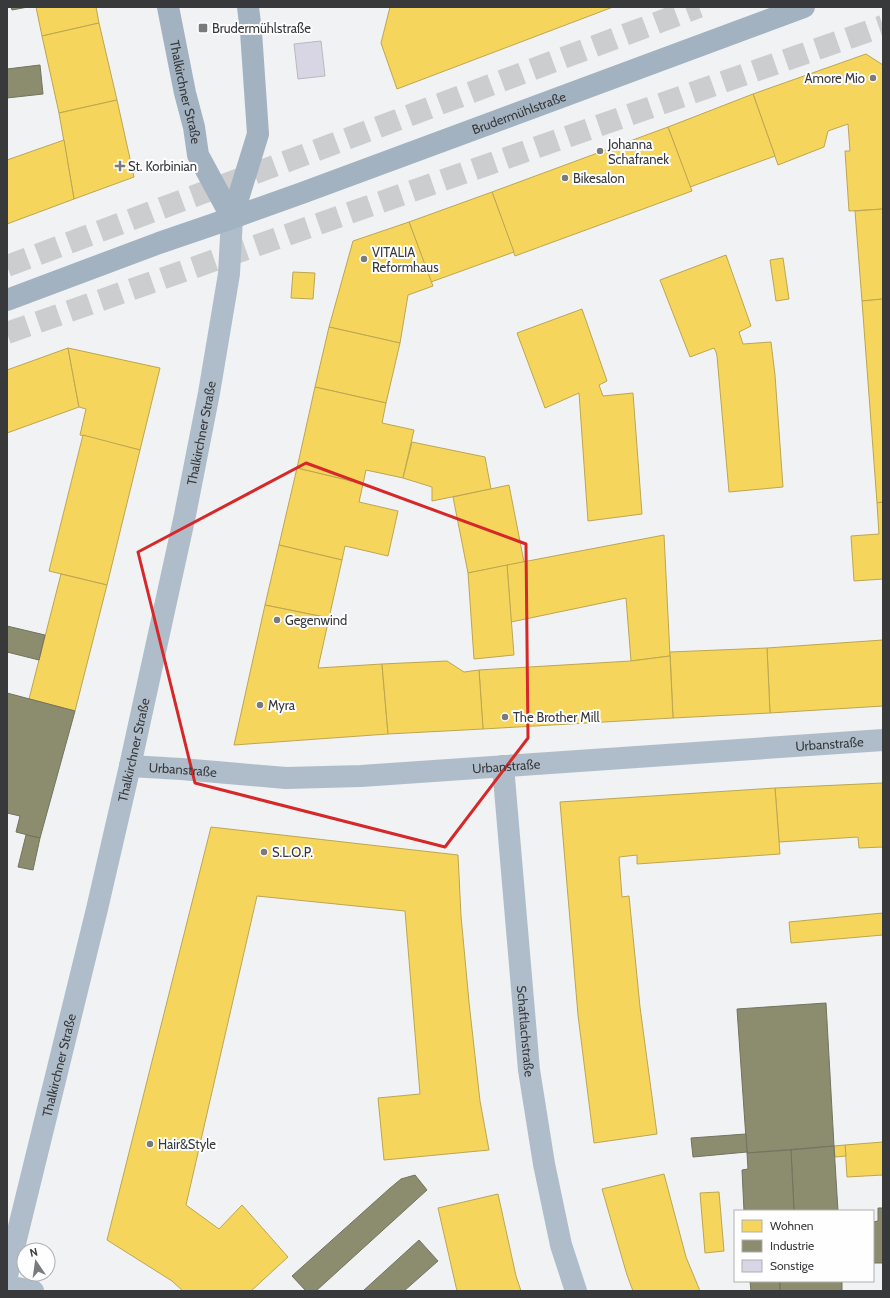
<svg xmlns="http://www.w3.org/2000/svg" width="890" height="1298" font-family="Cabin,sans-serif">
<rect width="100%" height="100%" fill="#f0f2f4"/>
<g fill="#f6d55c" stroke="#bda652">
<polygon points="36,7 96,7 99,23 42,36"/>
<polygon points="390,7 613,7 397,89 381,43"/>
<polygon points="99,23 117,100 59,113 42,36"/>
<polygon points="866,54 883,65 883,209 849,211 845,151 850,151 848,124 828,131 824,147 778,165 753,94"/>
<polygon points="753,94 775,156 690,187 668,127"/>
<polygon points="117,100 134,177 74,199 59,113"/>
<polygon points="668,127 692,191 515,256 492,192"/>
<polygon points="64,140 74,199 7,224 7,160"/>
<polygon points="492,192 514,252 431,282 409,222"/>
<polygon points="883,209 883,299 862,301 855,211"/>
<polygon points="409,222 433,286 408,295 400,343 329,327 353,241"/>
<polygon points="726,255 751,326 739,332 743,344 771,342 775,375 783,487 729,492 717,356 716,352 714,348 690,357 660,280"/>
<polygon points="783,258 789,299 776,301 770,260"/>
<polygon points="293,272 315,273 313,299 291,298"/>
<polygon points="883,299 883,502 877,503 862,301"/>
<polygon points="582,309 607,381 599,385 603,396 633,393 642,514 588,521 579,393 545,408 517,333"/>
<polygon points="329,327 400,343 386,403 315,387"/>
<polygon points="68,348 79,407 7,433 7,370"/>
<polygon points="68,348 160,368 140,450 80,435 86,409 79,407"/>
<polygon points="315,387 386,403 382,423 414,430 403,478 366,470 363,484 297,468"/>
<polygon points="83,435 140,450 107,585 49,571"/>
<polygon points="412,442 485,457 491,489 432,501 432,487 403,478"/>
<polygon points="297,468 363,484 359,502 398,511 388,556 345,546 342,560 279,545"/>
<polygon points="509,485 524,562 468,573 453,497"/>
<polygon points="883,502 883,579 854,581 851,536 879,534 877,503"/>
<polygon points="664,535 670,656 631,661 626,598 511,622 507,565"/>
<polygon points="279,545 342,560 329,618 265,605"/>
<polygon points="507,565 514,655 474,659 468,573"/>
<polygon points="61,574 107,585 75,711 29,699"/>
<polygon points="265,605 329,618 318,668 382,664 388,734 234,745"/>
<polygon points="883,640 883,706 770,713 767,648"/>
<polygon points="767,648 770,713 673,718 670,652"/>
<polygon points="670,656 673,718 483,729 479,670 631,661"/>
<polygon points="447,661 464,672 479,670 483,729 388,734 382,664"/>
<polygon points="883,783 883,847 859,848 858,837 779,842 775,788"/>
<polygon points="775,788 780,854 637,864 637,855 619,857 622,897 629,896 640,1007 657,1134 594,1143 578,1015 560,802"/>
<polygon points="211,827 458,855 461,916 469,1002 480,1101 489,1150 384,1160 378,1098 420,1094 405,911 257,896 186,1205 219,1229 242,1205 288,1257 251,1291 183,1291 172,1281 107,1240"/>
<polygon points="883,913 883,935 791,943 789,922"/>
<polygon points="883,1142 883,1175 847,1177 845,1145"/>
<polygon points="845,1145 846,1156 835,1157 834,1146"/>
<polygon points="664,1174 686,1257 700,1291 633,1291 627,1275 602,1189"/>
<polygon points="719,1192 724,1251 705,1253 700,1193"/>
<polygon points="498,1194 516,1276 521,1291 457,1291 438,1208"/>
</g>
<g fill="#8c8c6e" stroke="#73735f">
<polygon points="11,7 28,7 12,10"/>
<polygon points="40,65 43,94 7,98 7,69"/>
<polygon points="7,626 45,635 39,660 7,652"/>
<polygon points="7,693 75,711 40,838 16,832 20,816 7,813"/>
<polygon points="26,835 40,838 33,870 18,867"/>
<polygon points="826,1003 834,1146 747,1153 737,1009"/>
<polygon points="746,1134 747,1152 693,1157 691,1138"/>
<polygon points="834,1146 838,1211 794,1211 791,1150"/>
<polygon points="791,1150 794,1211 744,1211 742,1170 748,1169 747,1153"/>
<polygon points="415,1175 427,1190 316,1291 306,1291 292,1276 389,1189 401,1179"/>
<polygon points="878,1208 883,1208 883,1263 873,1263 873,1222 878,1221"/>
<polygon points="419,1240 438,1261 404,1291 363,1291"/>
<polygon points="750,1281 780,1281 780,1291 751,1291"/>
<rect x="780" y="1281" width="62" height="10"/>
</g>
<polygon fill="#d8d5e5" stroke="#b9babb" points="321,41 325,76 298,79 294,44"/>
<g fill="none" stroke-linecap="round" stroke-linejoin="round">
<g stroke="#cbcdcf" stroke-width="22" stroke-dasharray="22 11" stroke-linecap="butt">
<polyline points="7,266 699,7"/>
<polyline points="7,333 883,26"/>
</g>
<g stroke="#afbdca" stroke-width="22">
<path id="s1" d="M130 766 181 769 286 778 361 776 883 740"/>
<path id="s2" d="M503 766 529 1070 544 1164 561 1245 576 1291"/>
<polyline points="7,1286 33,1291"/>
</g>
<path stroke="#afbdca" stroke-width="22" id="s3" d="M7 1276 97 909 130 766 185 515 209 393 229 274 232 218"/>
<g stroke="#a2b2c0" stroke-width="22">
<path id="s4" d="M168 7 185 93 194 127 198 155 232 218"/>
<polyline points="232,218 258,134 251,32 248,7"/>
<path id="s5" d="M7 300 159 243 232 218 302 193 804 7"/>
</g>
</g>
<path fill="none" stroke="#d62828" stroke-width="3" stroke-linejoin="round" d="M306 463 526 544 528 738 445 847 195 783 138 552Z"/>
<g fill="#787a7c" stroke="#fefeff" stroke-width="1.5">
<rect x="198" y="23" width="10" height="10" rx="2"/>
<circle cx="873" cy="78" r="4"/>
<circle cx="600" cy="151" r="4"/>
<path d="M118 160h4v4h4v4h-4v4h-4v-4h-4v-4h4z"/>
<circle cx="565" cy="178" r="4"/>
<circle cx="364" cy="259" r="4"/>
<circle cx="277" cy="620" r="4"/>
<circle cx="260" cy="705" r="4"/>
<circle cx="505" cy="717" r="4"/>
<circle cx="264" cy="852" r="4"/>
<circle cx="150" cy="1144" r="4"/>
</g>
<g text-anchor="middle" stroke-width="4" stroke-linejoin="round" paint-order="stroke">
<g font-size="13" fill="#38393b" stroke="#fefeff" text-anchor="start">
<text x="212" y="33">Brudermühlstraße</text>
<text x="865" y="83" text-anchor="end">Amore Mio</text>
<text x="608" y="149">Johanna<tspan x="608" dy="15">Schafranek</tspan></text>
<text x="128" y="171">St. Korbinian</text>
<text x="573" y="183">Bikesalon</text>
<text x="372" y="257">VITALIA<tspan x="372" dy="15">Reformhaus</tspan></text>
<text x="285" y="625">Gegenwind</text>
<text x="268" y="710">Myra</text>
<text x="513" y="722">The Brother Mill</text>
<text x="272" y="857">S.L.O.P.</text>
<text x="158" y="1149">Hair&amp;Style</text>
</g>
<g font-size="13" fill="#38393b" stroke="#fefeff">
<text dy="5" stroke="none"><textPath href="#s4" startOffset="87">Thalkirchner Straße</textPath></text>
<text dy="5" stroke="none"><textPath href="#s5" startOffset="545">Brudermühlstraße</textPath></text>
<text dy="5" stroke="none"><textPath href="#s3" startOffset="865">Thalkirchner Straße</textPath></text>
<text dy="5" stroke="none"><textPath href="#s1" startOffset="701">Urbanstraße</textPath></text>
<text dy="5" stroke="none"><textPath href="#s3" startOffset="541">Thalkirchner Straße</textPath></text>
<text dy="5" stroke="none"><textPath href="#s1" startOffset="377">Urbanstraße</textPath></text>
<text dy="5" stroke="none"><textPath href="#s1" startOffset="53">Urbanstraße</textPath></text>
<text dy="5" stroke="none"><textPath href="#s2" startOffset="266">Schaftlachstraße</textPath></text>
<text dy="5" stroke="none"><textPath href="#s3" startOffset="217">Thalkirchner Straße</textPath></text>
</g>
</g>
<rect width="890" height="1298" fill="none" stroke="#38393b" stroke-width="16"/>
<rect x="734" y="1210" width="140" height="72" fill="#fefeff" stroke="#afafb1"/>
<rect x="742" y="1220" width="20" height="12" fill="#f6d55c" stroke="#afafb1"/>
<text x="770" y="1230" font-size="12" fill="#38393b">Wohnen</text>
<rect x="742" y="1240" width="20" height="12" fill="#8c8c6e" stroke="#afafb1"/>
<text x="770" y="1250" font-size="12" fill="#38393b">Industrie</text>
<rect x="742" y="1260" width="20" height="12" fill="#d8d5e5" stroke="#afafb1"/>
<text x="770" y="1270" font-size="12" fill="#38393b">Sonstige</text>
<g transform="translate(36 1262) rotate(347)"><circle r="19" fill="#fefeff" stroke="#afafb1"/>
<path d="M0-3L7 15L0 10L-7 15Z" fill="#787a7c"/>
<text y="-6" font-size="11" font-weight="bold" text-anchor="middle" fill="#38393b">N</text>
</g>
</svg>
